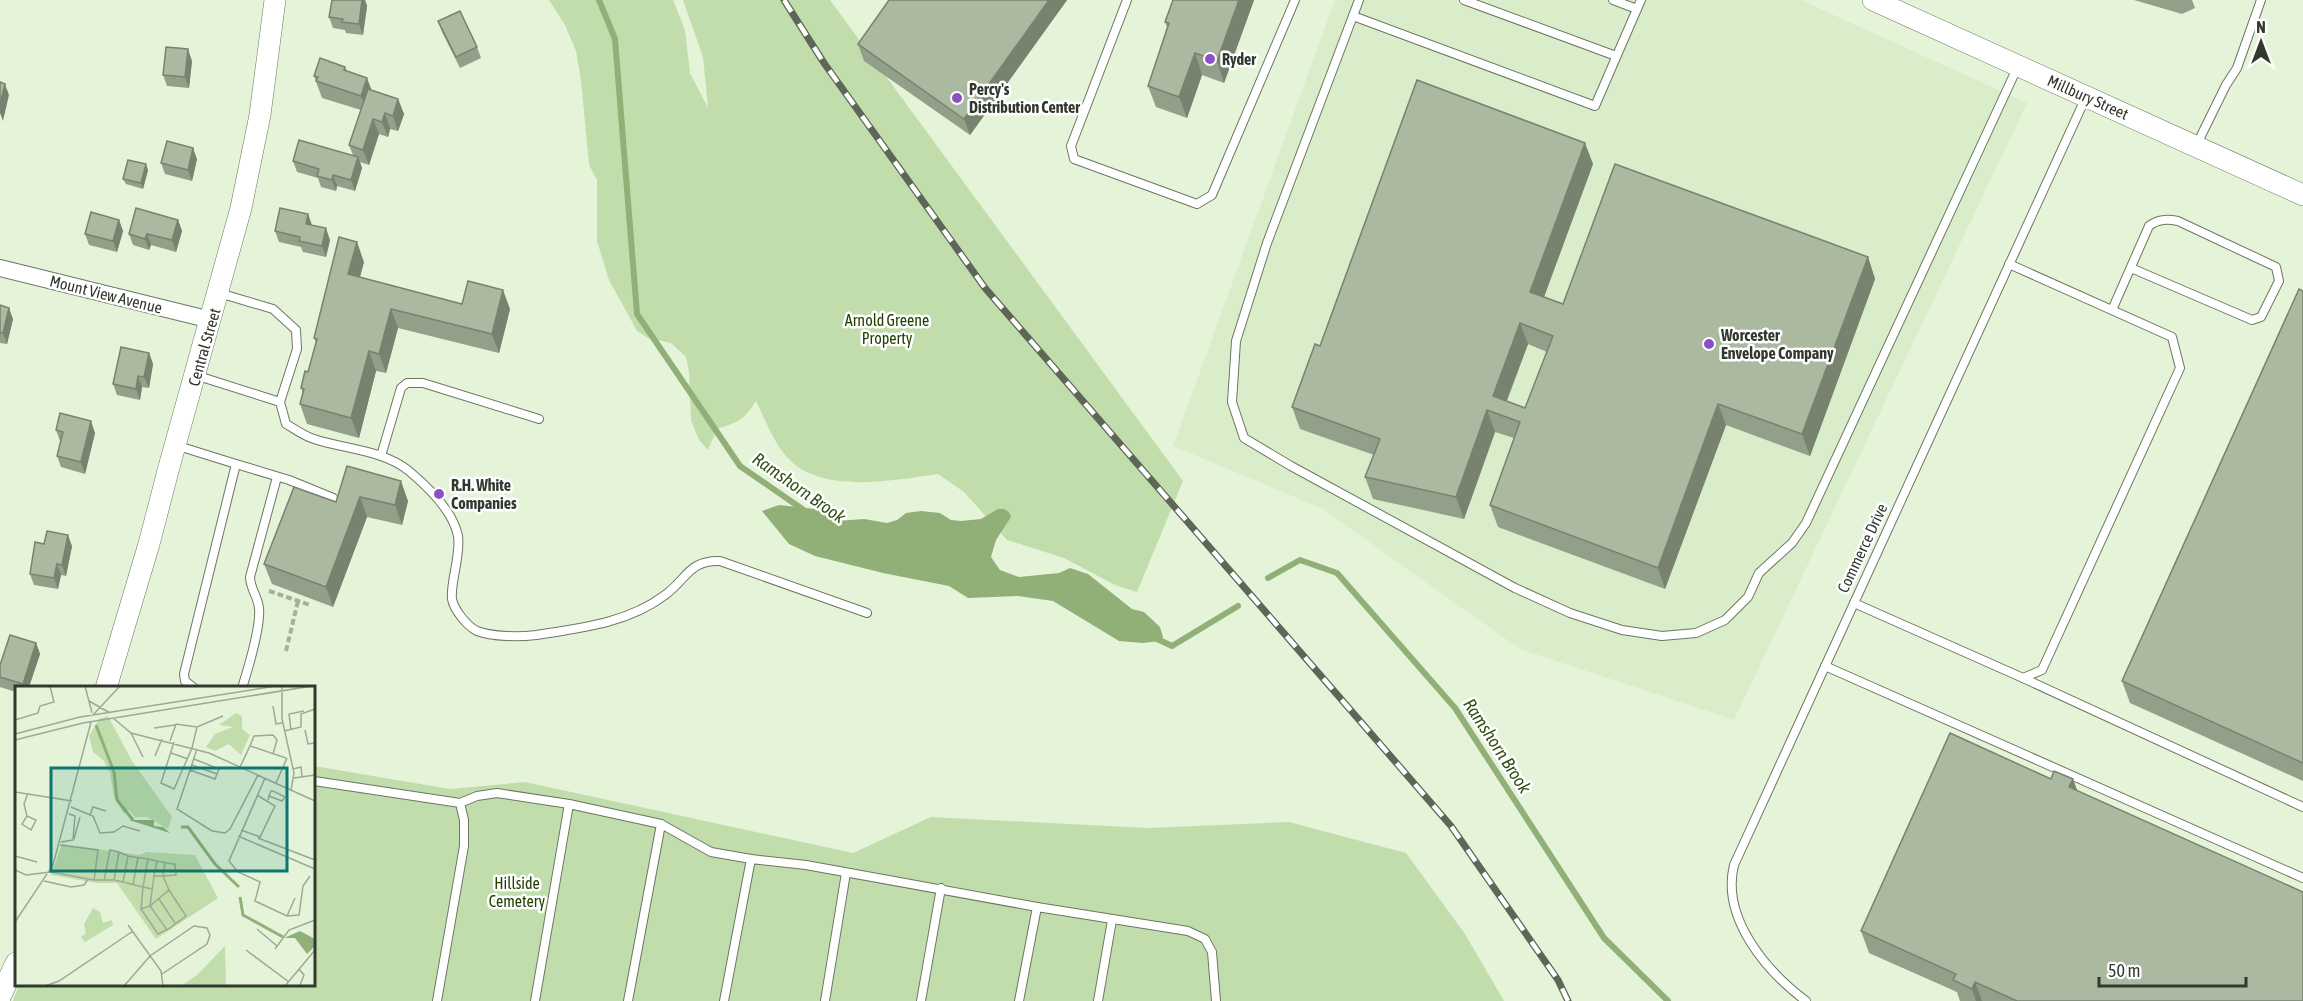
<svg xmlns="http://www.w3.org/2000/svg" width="2303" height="1001" font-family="'Asap Condensed',sans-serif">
<rect width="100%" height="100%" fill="#e5f4d9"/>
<polygon fill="#d9edca" points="1335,0 1801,0 2027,103 1734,720 1520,649 1321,508 1173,446"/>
<g fill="#c2ddac">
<path d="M549 0H673L685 30 690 73 708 108 703 57 683 0H830L1183 481 1137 592 1115 585 1064 558 1007 540 964 492 938 474C895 480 825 494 791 461 774 445 766 421 756 401 743 421 740 421 717 429L708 450 699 440 691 420 689 372 686 357 671 343 648 338 637 331 609 280 597 241V180L589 165 581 80 576 51 565 25Z"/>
<polygon points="314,766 450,789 525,782 853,853 931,817 1148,828 1289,822 1406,853 1465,934 1504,1001 13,1001 19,985 314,984"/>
</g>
<polygon fill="#91b077" points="779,505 815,509 836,521 864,519 887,523 897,520 906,513 921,511 940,513 951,520 961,521 981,519 998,509 1004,509 1009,512 1011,517 996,540 991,557 1000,570 1019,577 1059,573 1070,568 1088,574 1132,609 1144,612 1160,627 1163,637 1160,641 1143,643 1119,641 1053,601 1018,596 968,598 949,586 883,573 815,556 789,544 762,511"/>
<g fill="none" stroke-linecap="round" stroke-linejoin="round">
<g stroke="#91b077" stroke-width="6">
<polyline points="599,0 615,39 637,314 740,466 808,513"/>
<polyline points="1268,578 1300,560 1337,573 1455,708 1604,938 1668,1001"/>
<polyline points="1153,637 1172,646 1238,606"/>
</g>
<defs>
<g id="service">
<polyline points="1127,0 1071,146 1074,159 1197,204 1212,195 1295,0"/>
<polyline points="1359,0 1267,243 1236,341 1232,402 1244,438 1291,466 1515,588 1570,613 1622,630 1662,636 1696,633 1725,620 1748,597 1759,573 1792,543 1806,523 2018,66"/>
<polyline points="1464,0 1616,56"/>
<polyline points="1637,9 1641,0"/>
<polyline points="1353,16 1595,106 1637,9 1613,0"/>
<polyline points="2196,146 2226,85 2237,68 2261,0"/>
<path d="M219 293 273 309 296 330 297 349 280 402 286 424C295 429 304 436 314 439 344 449 384 450 409 471 427 486 453 511 458 536 461 555 450 583 452 599 454 610 467 626 477 631 493 637 520 637 536 635 581 628 628 623 665 595 687 579 689 560 720 561L867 613"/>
<path d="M2112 310 2149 226C2158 219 2167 219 2178 221L2276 267 2279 281 2261 317 2252 320 2131 268"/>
<polyline points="195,375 280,402"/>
<polyline points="175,445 236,464 184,674 185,681 194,688"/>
<polyline points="381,456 401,388 407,383 423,383 539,419"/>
<polyline points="236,464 289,480 333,498"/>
<polyline points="1854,603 2023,678 2042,670 2180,368 2172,337 2009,264"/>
<polyline points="1825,666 2303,878"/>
<polyline points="2023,678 2303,807"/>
<path d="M242 688C248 669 261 627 259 608 258 597 250 588 250 577L277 477"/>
<polyline points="314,781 460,803 464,820 464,846 437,1001"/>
<polyline points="460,803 477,796 497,793 569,804"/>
<polyline points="535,1001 569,804 661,824"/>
<polyline points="628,1001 661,824 711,852 751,859"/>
<polyline points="724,1001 751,859 806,865 1037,907"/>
<polyline points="825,1001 846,873"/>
<polyline points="921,1001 941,888"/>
<polyline points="1019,1001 1037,907 1188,931 1205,939 1212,952 1216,1001"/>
<polyline points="1098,1001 1112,920"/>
<path d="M1806 1001C1766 971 1721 918 1734 865L2086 97"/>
</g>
<polyline id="minor" points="0,268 211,320"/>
<g id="tertiary">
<polyline points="1873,0 2303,195"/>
<polyline points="106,688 149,544 169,467 241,208 260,115 275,0"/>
<polyline points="0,997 16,963"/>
</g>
</defs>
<use href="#service" stroke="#6a7860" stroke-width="10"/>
<use href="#minor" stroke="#6a7860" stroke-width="18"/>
<use href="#tertiary" stroke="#6a7860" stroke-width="22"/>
<g stroke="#a4b09b" stroke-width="4" stroke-dasharray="6 3" stroke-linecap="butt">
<polyline points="269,591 310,605"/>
<polyline points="286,651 298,601"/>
</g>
<use href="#service" stroke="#fff" stroke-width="8"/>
<use href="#minor" stroke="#fff" stroke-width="16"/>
<use href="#tertiary" stroke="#fff" stroke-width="21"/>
<defs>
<polyline id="rail" points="784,0 824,63 985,288 1451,826 1558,980 1568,1001"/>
</defs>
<use href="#rail" stroke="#5e6658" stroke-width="7"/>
<use href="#rail" stroke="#fff" stroke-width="4.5" stroke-dasharray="14" stroke-linecap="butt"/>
</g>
<g fill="#929f89" fill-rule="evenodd">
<polygon points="332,0 365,0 367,6 363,35 346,33 345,30 333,28 329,17"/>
<polygon points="1067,0 970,135 864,61 858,44"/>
<polygon points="1254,0 1224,83 1202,75 1187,118 1156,107 1148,86 1167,27 1165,22"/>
<polygon points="2134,0 2192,0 2195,8 2182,14"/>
<polygon points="438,21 477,47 481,58 460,68 442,32"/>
<polygon points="192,61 189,88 167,86 163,75"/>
<polygon points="345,67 347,71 371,90 398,99 404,114 398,131 390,129 388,137 379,134 369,165 360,162 362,168 355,191 337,186 336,191 321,187 318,178 297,172 293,161 353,155 349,145 361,110 322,98 314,76"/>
<polygon points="197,159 192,181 165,174 161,163"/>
<path d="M1593 164 1544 297 1563 304 1868 257 1875 279 1810 456 1726 425 1665 589 1498 527 1490 505 1514 438 1495 432 1464 519 1373 499 1365 477 1374 455 1300 429 1292 407 1320 346ZM1528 344 1547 352 1525 408 1507 401Z"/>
<polygon points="148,170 143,189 126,184 123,179"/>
<polygon points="308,214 312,225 330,240 326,257 303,252 301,247 279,242 275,231"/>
<polygon points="119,220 123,231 117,252 89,245 85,234"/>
<polygon points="178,220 182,231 176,252 151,245 149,250 133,245 129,234"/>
<polygon points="364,262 360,277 462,304 510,309 499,353 398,328 386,373 376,371 359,438 307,424 300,404 303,393 301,388 308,372 316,343 314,338"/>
<polygon points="2303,291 2303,781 2130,703 2122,681"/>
<polygon points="0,305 13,319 7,344 0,343"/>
<polygon points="149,353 153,364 149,388 142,387 140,400 117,395 113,384"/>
<polygon points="56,430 95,433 85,474 61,467 57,456 61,441 60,441"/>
<polygon points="347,466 408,501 402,525 367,517 333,607 272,584 264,564 336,502"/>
<polygon points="44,544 72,546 66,576 61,575 58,589 34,585 30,574"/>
<polygon points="36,643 40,654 29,687 16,687 16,692 0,687 0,665"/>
<polygon points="2051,779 2073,779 2077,791 2303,1001 1960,1001 1957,992 1869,953 1861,931"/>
</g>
<g fill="#77826f">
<polygon points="362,0 365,0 367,6 363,35 359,24"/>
<polygon points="1049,0 1067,0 970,135 964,119"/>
<polygon points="1239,0 1254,0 1224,83 1217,61"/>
<polygon points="188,49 192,61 189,88 185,77"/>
<polygon points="1195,53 1202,75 1187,118 1179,97"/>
<polygon points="367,78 373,94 367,112 361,96"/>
<polygon points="5,84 9,95 3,121 0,113 0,105"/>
<polygon points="398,99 404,114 398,131 393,116"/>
<polygon points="385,113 390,129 388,137 382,122"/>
<polygon points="373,119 379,134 369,165 363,150"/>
<polygon points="1585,143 1593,164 1538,313 1530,292"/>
<polygon points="193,148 197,159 192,181 188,170"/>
<polygon points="358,157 362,168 355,191 351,180"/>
<polygon points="146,164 148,170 143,189 141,183"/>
<polygon points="333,175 337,186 336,191 332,180"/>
<polygon points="308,214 312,226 306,224"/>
<polygon points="119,220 123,231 117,252 113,241"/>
<polygon points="178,220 182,231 176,252 172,240"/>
<polygon points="326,228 330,240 326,257 322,246"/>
<polygon points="147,234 151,245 149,250 145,239"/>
<polygon points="357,242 364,262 355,294 348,274"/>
<polygon points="1868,257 1875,279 1810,456 1802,434"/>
<polygon points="503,290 510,309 499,353 492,334"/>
<polygon points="9,308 13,319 7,344 3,333"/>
<polygon points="391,309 398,328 386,373 379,354"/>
<polygon points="1520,323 1528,344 1501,415 1493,396"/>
<polygon points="369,351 376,371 359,438 351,418"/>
<polygon points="149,353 153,364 149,388 144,377"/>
<polygon points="138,376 142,387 140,400 136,389"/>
<polygon points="1718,404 1726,425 1665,589 1658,568"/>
<polygon points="1487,410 1495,432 1464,519 1456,497"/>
<polygon points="91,421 95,433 85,474 81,462"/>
<polygon points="401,481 408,501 402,525 395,505"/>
<polygon points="360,497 367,517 333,607 326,587"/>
<polygon points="68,535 72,546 66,576 62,565"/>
<polygon points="57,564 61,575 58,589 54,578"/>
<polygon points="36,643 40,654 29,687 24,687 23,684"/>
<polygon points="2073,779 2081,801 2069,787"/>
<polygon points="1975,982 1982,1001 1976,1001 1972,989"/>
</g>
<g fill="#aab99f" stroke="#77826f" stroke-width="1.5" fill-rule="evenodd">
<polygon points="332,0 362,0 359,24 342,22 343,19 329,17"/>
<polygon points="889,0 1049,0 964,119 858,44"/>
<polygon points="1173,0 1239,0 1217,61 1195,53 1179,97 1148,86 1169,23 1165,22"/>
<polygon points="460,11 477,47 456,57 438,21"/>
<polygon points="166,47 188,49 185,77 163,75"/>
<polygon points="320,58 345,67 344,70 367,78 361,96 316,81 318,77 314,76"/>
<path d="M1417 80 1585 143 1530 292 1563 304 1615 164 1868 257 1802 434 1718 404 1658 568 1490 505 1520 422 1487 410 1456 497 1365 477 1380 439 1292 407 1315 344 1320 346ZM1520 323 1553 336 1525 408 1493 396Z"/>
<polygon points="0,82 5,84 0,105"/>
<polygon points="368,89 398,99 393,116 385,113 382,122 373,119 363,150 349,145"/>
<polygon points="299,140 358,157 351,180 333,175 332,180 317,176 319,169 293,161"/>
<polygon points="167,141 193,148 188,170 161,163"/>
<polygon points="128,160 146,164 141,183 123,179"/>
<polygon points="136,208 178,220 172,240 147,234 145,239 129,234"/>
<polygon points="280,208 308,214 306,224 326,228 322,246 299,241 300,237 275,231"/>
<polygon points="91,212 119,220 113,241 85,234"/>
<polygon points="339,237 357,242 348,274 462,304 468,281 503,290 492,334 391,309 379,354 369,351 351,418 300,404 304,389 301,388 305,371 308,372 317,339 314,338"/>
<polygon points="2299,289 2303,291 2303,763 2122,681"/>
<polygon points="0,305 9,308 3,333 0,333"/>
<polygon points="121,347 149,353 144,377 138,376 136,389 113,384"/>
<polygon points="60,413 91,421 81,462 57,456 63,432 56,430"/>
<polygon points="347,466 401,481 395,505 360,497 326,587 264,564 294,487 336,502"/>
<polygon points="47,531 68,535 62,565 57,564 54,578 30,574 35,542 44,544"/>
<polygon points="10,635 36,643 23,684 0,677 0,665"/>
<polygon points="1950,733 2051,779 2054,771 2073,779 2069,787 2303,892 2303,1001 2017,1001 1975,982 1972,989 1953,980 1956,974 1861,931"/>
</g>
<g fill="#8b50c7" stroke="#fff" stroke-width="2">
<circle cx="1210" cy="59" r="6"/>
<circle cx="957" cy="98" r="6"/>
<circle cx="1709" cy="344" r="6"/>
<circle cx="439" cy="494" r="6"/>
</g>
<g text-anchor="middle" stroke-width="5" stroke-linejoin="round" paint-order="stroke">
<g font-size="16" font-weight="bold" fill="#32382e" stroke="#fff" text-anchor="start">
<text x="1222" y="65">Ryder</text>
<text x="969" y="95">Percy's<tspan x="969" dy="18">Distribution Center</tspan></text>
<text x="1721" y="341">Worcester<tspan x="1721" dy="18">Envelope Company</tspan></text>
<text x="451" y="491">R.H. White<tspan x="451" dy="18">Companies</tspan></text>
</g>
<g font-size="16" fill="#32382e" stroke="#fff">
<text transform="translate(2088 97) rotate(24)" y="6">Millbury Street</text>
<text transform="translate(106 294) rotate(14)" y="6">Mount View Avenue</text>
<text transform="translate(204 347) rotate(-74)" y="6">Central Street</text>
<text transform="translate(1862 548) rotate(-65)" y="6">Commerce Drive</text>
</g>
<g font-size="16" fill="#233f00" stroke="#fff">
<text x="887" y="326">Arnold Greene<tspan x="887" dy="18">Property</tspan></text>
<text x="517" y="889">Hillside<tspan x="517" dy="18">Cemetery</tspan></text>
</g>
<g font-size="18" font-style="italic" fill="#345114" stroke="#fff">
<text transform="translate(799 488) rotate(35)" y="6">Ramshorn Brook</text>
<text transform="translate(1497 746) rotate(57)" y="6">Ramshorn Brook</text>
</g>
</g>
<g transform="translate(15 686)">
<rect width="300" height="300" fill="#e5f4d9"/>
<path d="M221 27 227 30V43L235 49 226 69 214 58 200 65 191 61 200 48 218 41 204 39ZM93 30 117 75 157 131 153 143 132 131H120L114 124 109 128 99 111 95 87 89 75 78 66 74 50 84 33ZM47 158 124 169 132 166 180 169 203 212 141 253 102 197H82L36 189ZM78 222 85 226 88 237 97 234 98 239 70 256 66 251 71 247 69 238ZM210 260 211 300H166L182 289Z" fill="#c2ddac"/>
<path d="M114 134H139V140L148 141 155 147ZM285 245 300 253V260L292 268 280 252H269Z" fill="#91b077"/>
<path fill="none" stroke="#91b077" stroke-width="3" d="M81 39 99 86 102 114 118 134M166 141H173L200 178 224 201M225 211 228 229 268 251"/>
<path fill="none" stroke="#9da995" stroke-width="1.5" d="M70 0 77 27M267 0V33L279 87 276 104M74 15 95 27M258 20 261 38 267 37M77 30 105 0M98 32 116 47 194 67 300 115M0 34 23 27 25 20 39 16 35 0M139 42 160 39M276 44 274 28 289 25M290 44 293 58 300 57M269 45 286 41V28L300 23M116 47 128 71M0 48 65 31 261 0M0 54 68 37 297 0M155 55 161 38 182 41 208 30M159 56 146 97 159 103 177 62 182 41M235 60 239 50 258 49 262 54 258 68M182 63 162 123 197 145 210 147 215 143 243 89M156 67 173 73M140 70 147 53M177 79 202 88M225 81 235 60 271 72M278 83 286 81 287 91M175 84 200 93 204 83 179 73M250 92 214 175 223 186 245 196 240 215 272 230 280 212M279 92 300 89M261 97 272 72M0 106 57 115M253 114 254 110 256 105H258L270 111 267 115 254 110M56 121 78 130 85 147 99 146 108 140 125 145M75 129 78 121 91 125M12 130 21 134 16 144 7 138 12 130 9 118 13 107M226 144 245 151 260 120 242 109M223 150 300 183M243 152 300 174M59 153 65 131M46 156 58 154 60 130 54 128M0 170 22 176M133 173 113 170 108 196 128 201 133 173 142 175M150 176 148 190H139L142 175 158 178H160L161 189 148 190 154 204 135 220 152 244 171 230 154 204M0 184 11 189 36 186 79 194 83 164 45 159M79 194H98M29 195 56 201 69 199 73 193M89 195 95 164 104 166M108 196 99 194 104 166 113 170M118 199 123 171M137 203 128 201 126 223 135 220 139 190M144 213 160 237M126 223 143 248 151 244M272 230 284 229 288 200 295 190M0 236 38 179 76 36M113 239 146 285 148 300M242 243 262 260M260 263 274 244 300 234M231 264 274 296M284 283 289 289 285 299M30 300 44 295 118 245M109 300 135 270 179 240 192 242 195 249 192 258 147 288M270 300 300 264"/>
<path fill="#0f766e" fill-opacity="0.15" stroke="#0f766e" stroke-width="3" d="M36 82H272V185H36Z"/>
<rect width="300" height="300" fill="none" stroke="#32382e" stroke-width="3"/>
</g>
<g transform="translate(2261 42)" stroke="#ffffff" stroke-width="4.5" paint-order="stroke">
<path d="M0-4.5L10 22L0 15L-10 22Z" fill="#32382e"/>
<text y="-9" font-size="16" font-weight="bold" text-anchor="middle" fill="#32382e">N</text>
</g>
<path d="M2099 977v9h147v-9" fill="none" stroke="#32382e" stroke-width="3"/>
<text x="2108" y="977" font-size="18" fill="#32382e" stroke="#ffffff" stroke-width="4.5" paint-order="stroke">50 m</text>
</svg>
